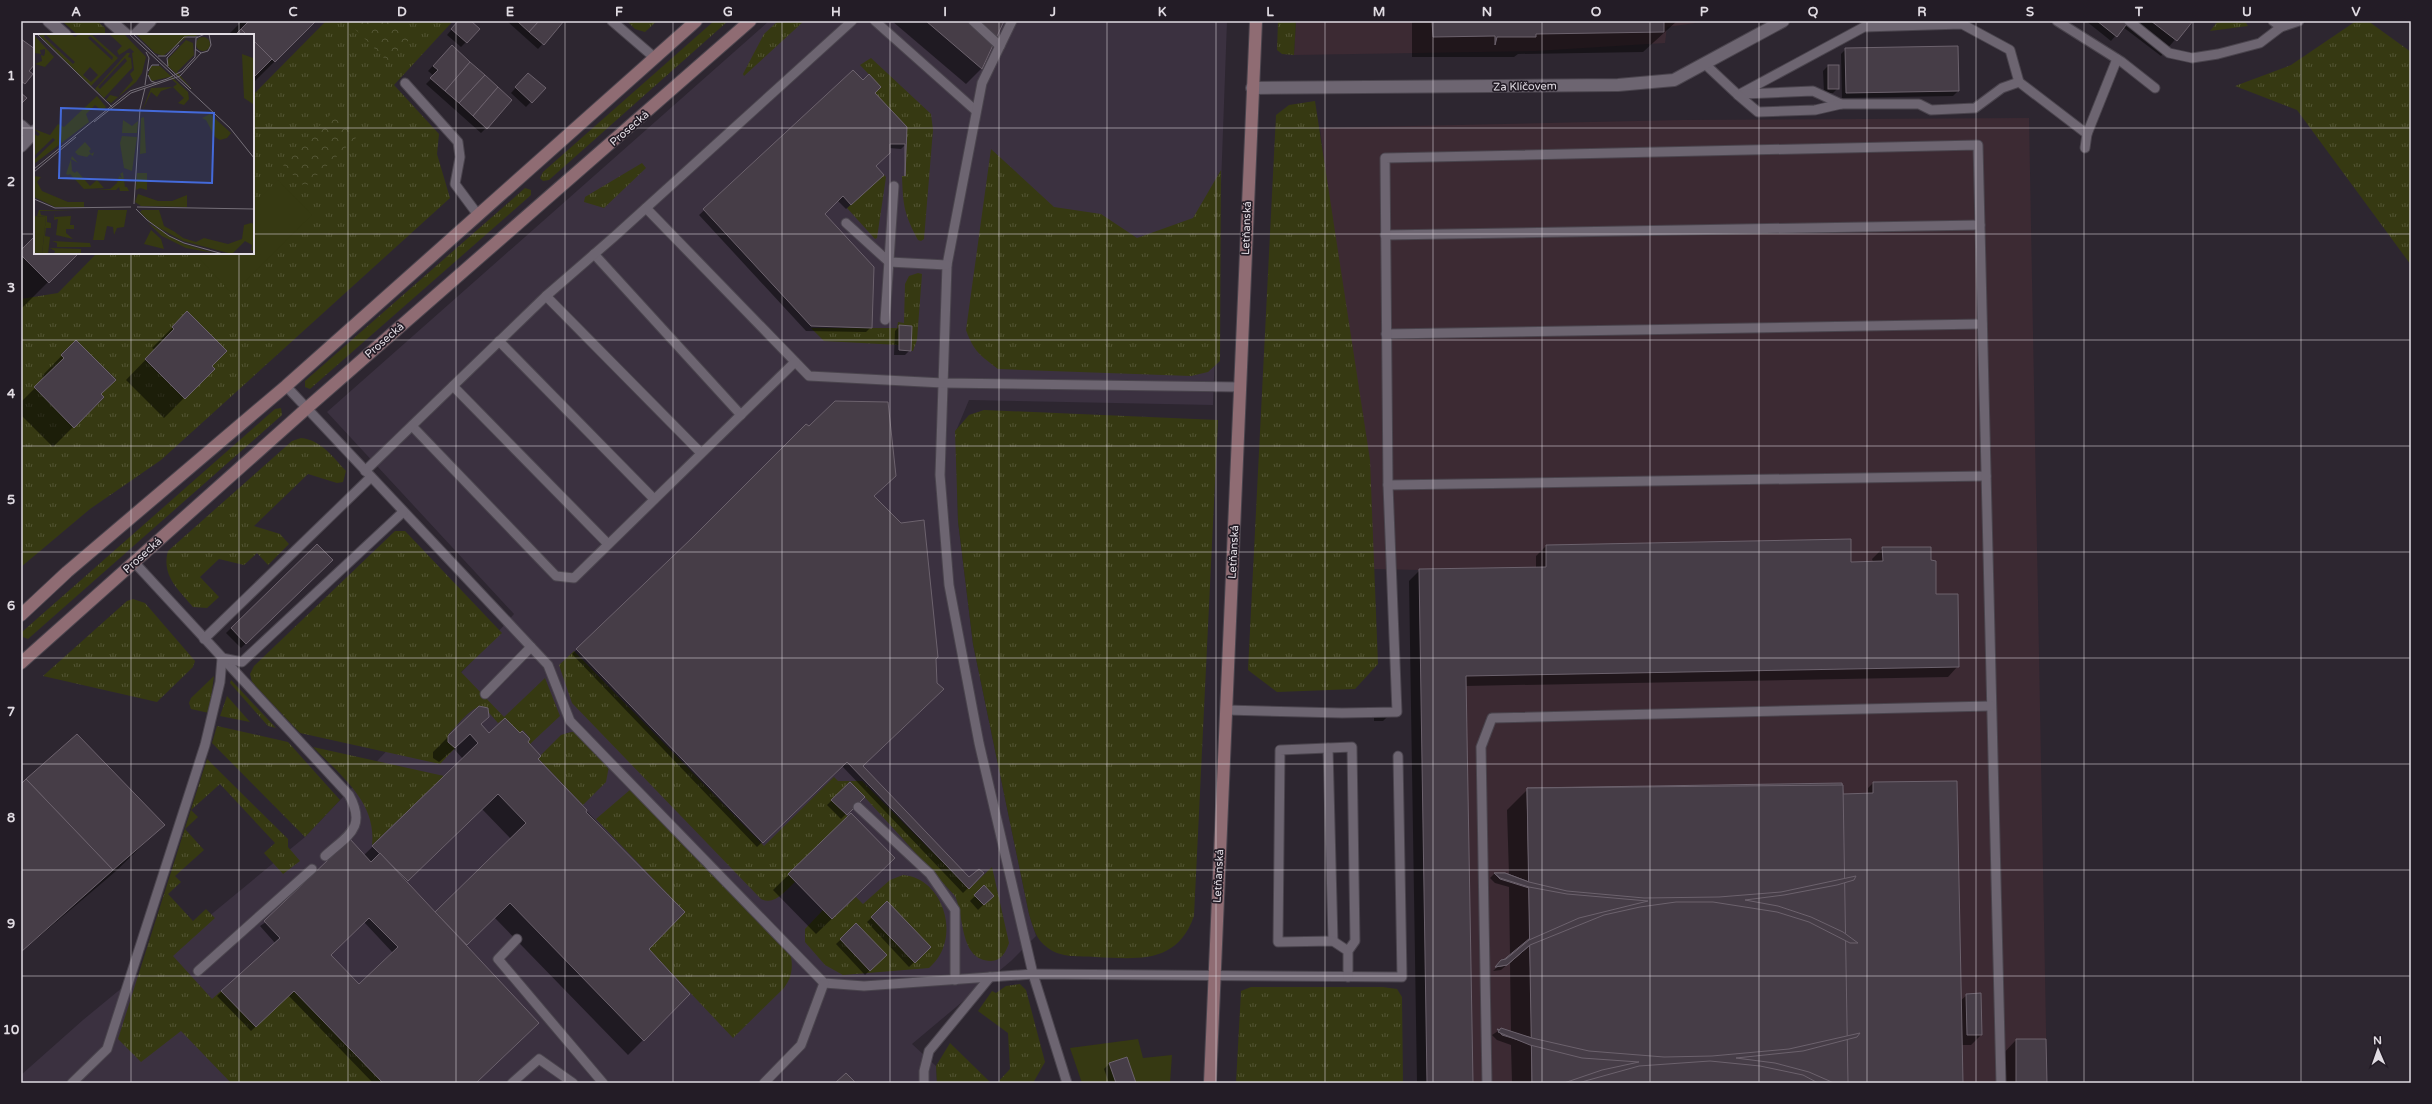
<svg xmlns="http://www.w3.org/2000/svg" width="2432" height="1104" font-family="'Varela Round',sans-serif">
<defs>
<pattern id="grass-tufts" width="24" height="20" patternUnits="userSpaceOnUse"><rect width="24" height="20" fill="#363912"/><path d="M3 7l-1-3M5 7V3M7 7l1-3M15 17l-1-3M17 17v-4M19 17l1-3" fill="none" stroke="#535534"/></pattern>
<pattern id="park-crowns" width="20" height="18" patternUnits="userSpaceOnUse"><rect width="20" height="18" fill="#363912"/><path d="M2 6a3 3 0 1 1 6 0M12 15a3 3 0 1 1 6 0" fill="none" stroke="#535534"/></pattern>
</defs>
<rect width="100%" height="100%" fill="#2d2630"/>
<polygon fill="#3b3140" points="769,21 1227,21 1213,405 969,400 956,431 958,521 973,644 1029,914 1036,936 1011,961 912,1044 936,1066 937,1083 21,1083 21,1075 83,1020 305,837 473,660 514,614 327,412"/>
<g fill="#3c2a33">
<polygon points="1296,21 1710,21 1667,27 1665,43 1536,51 1294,55"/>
<polygon points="2029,118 2047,1083 1428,1083 1419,570 1374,569 1320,128 1682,120"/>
</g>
<g fill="url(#grass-tufts)" fill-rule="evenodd">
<polygon points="62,21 97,21 105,28 105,35 78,35"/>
<path d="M326 21H453L394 85 439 134 437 154 450 198 161 460 90 509 21 567V299L58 293 97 253H253V95ZM187 312 227 351 212 366 215 369 185 399 145 360 174 329 172 327ZM76 340 116 379 101 394 104 398 74 427 34 387 64 358 61 354Z"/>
<polygon points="627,21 657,21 645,32 635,29"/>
<polygon points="714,21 728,21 549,180 543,181 540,178 543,172"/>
<polygon points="778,21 804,21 744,76 743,74 764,34"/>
<polygon points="1278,21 1296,21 1294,55 1282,54 1277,50"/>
<polygon points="2218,21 2245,21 2248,26 2210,31"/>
<polygon points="2356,21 2368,21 2411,52 2411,265 2297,110 2235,86 2291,65"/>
<path d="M871 58 931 114 933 130 924 239 921 241 918 240C904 214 903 205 902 176H905L907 127 875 93 881 87 860 65Z"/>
<polygon points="1315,101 1370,460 1378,664 1355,689 1277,692 1248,670 1276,115 1289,105"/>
<path d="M991 149 1054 207 1101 214 1137 238 1193 218 1221 170 1220 361 1208 372 1191 376 998 369C980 355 974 352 966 330Z"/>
<polygon points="642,163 646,168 604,208 584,202 585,197"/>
<polygon points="884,175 886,177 877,238 875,239 847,208"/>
<polygon points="525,188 531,190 531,195 310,389 305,387 305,381"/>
<polygon points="918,273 922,274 917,340 913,351 911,351 912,326 899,326 899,345 824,341 811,328 897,328 898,322 904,323 905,284 909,276"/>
<polygon points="281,408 282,415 28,639 23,637 22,632 275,409"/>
<path d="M984 410 1218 420 1194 916C1177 964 1139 959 1095 957 1079 956 1061 958 1048 948 1036 940 1033 927 1029 914L973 644 958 521 955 431 969 415Z"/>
<path d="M301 438C321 440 333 457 346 471L343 482 337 483 308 474 254 526 280 534 289 544 268 565 257 553 244 565 219 559 200 577 219 597 207 608 193 607C179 590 161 576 168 551L292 441Z"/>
<path d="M395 531H405L502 633 461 672 504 717 545 678 560 716 530 744 528 742 530 738 523 730 520 733 505 718 498 723 483 706C470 707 458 725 448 735L449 741 455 748 440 764 300 733 252 682 250 674 254 666Z"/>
<polygon points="133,599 145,603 195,661 193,667 157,702 43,676 127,601"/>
<path d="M574 651 764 846 834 777 838 781H862L969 889 992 867 1009 943C1006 952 1001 961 991 961 959 960 965 917 955 896L850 781 832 800 848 817 788 874 795 882C786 890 775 906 761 899L572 703 559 665ZM984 885 994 896 984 905 974 895Z"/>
<polygon points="214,676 209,713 191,709 189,703 191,698"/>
<polygon points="231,680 276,728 268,726 230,683"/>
<polygon points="227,696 250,722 220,716"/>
<polygon points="217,726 288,742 340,800 305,837 212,743"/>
<polygon points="571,732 576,732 609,766 606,782 583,805 538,758 561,735"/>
<path d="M313 747 444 776 372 845C377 802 340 775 313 747Z"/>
<polygon points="207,759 288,839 288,847 300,861 283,874 264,853 275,843 220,784 191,810 198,817 185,829 204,850 175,876 181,882 168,894 193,921 206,909 215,918 173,956 212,999 221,991 294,991 383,1083 231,1083 181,1031 141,1062 118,1039"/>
<path d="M631 789 790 951C793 965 793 976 784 988L733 1038 649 949 685 912 596 819Z"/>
<path d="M903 875C944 878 963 940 929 968L843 975 825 965 805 942V929L823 910 832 919 856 897 863 904 890 880ZM887 902 931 947 915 963 871 917Z"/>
<polygon points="1020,984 1026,990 1045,1062 1033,1083 997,1083 1010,1069 1008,1033 978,1011 992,991 996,993 1006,986"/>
<polygon points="1251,987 1383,987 1397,989 1402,997 1403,1083 1236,1083 1241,991"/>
<polygon points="950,1043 991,1083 937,1083 936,1066"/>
</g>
<g fill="url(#park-crowns)">
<polygon points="347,21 394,21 411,38 387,61"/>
<polygon points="336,109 360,134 305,187 282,164"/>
</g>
<g fill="#363912">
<polygon points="278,180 312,215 232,294 199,258 205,253 253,253 253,205"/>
<polygon points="1138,1039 1143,1058 1172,1055 1170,1083 1082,1083 1070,1048"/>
</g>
<g fill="#0007" fill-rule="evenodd">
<polygon points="242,21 315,21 253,83 253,35 228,35"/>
<polygon points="459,21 470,21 479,29 461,47 447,35"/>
<polygon points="507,21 563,21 538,49"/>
<polygon points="892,21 1003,21 981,69 966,84"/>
<polygon points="1412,21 1677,21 1643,52 1518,54 1514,57 1412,57"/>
<polygon points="2086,21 2191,21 2161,56 2123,27 2111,41"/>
<polygon points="1846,49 1958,91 1953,96 1842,98 1841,54"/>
<polygon points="447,51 486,128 481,133 426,84 434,76 428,71"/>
<polygon points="1828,66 1838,88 1833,93 1824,93 1823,71"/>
<polygon points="853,71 873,93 906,144 901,149 889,148 875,166 878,180 846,209 838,201 823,214 871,327 866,332 806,331 699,215"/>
<polygon points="524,79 544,88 526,107 511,93"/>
<polygon points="35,237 35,253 77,253 21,309 21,251"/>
<polygon points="187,313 213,369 164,418 126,380 155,350 152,348"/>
<polygon points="900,326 910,350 905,355 894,355 895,331"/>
<polygon points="76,341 103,397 53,447 21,415 21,402 44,379 42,376"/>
<polygon points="873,496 862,766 968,878 983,873 963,893 842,766 757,847 572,654 692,539"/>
<polygon points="317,546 331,560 241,648 226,633"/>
<polygon points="1546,546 1850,563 1873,562 1872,559 1883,548 1930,561 1935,596 1958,666 1948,677 1465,686 1472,1083 1417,1083 1409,581 1420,570 1536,568 1536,556"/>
<polygon points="1374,714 1388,716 1383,721 1374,721"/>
<path d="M480 725 489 735 526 742 536 759 684 912 648 949 689 994 628 1055 494 917 465 946 475 1083H373L288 995 251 1031 217 996 275 943 260 926 364 855 463 759 454 749 439 762 433 758V752L448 737ZM482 809 511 839 435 913 406 882ZM364 922 393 953 359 986 330 955Z"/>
<polygon points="850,783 863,797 841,819 827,805"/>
<polygon points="1873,783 1960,1001 1967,995 1981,1035 1971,1045 1961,1045 1962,1083 1512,1083 1511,1045 1497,1040 1492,1035 1501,1029 1511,1032 1510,962 1501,970 1493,971 1510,956 1509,887 1495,883 1490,878 1494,874 1509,875 1507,810 1528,789 1842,795 1868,794 1868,788"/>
<polygon points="21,785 163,825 116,871 21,952"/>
<polygon points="851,814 878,874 816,934 773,890"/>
<polygon points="984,887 992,896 978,910 970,901"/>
<polygon points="887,903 930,947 909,967 867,922"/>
<polygon points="856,925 885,955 865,975 836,944"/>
<polygon points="2016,1040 2046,1083 2001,1083 2001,1056"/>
<polygon points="1126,1058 1135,1083 1109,1083 1104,1069 1109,1064"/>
</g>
<g fill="#463d47" stroke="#6c626d" fill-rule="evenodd">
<polygon points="249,21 316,21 275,62 253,40 253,35 247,35 241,29"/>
<polygon points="458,21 471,21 480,29 467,43 451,29"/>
<polygon points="517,21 539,21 529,32"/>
<polygon points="539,21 564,21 544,45 529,32"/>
<polygon points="926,21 1004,21 982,69"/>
<polygon points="1432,21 1664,21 1664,32 1536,34 1536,37 1497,37 1495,45 1495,36 1433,37"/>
<polygon points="2097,21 2129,21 2117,37"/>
<polygon points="2151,21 2193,21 2177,41"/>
<polygon points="241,29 247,35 235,35"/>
<polygon points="21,39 35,49 35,64 29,71 33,74 25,84 21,81"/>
<polygon points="253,40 272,59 253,78"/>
<polygon points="452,45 470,62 445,91 430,78 438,70 433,66"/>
<polygon points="1958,46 1959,91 1846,93 1845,48"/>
<polygon points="470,62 485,75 459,103 445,91"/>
<rect x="1828" y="65" width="11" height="24"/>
<polygon points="853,70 863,80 869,74 881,87 875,93 907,127 905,176 905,144 890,144 890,153 876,166 884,175 851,205 843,196 825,214 874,267 872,328 811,326 703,209"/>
<polygon points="528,73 546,88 532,103 515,87"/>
<polygon points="485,75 498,87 473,116 459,103"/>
<polygon points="498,87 512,100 487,129 473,116"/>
<polygon points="21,93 27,98 21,104"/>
<polygon points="35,236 35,253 79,253 49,283 21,255 21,250"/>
<polygon points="187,311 227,351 212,366 215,369 185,399 145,359 174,329 172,327"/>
<polygon points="899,325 912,326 911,351 899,350"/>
<polygon points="76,340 116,380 101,394 104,397 74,428 34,387 64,358 61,355"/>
<polygon points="835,401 888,402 896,476 874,496 901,523 924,520 938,657 936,659 937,683 944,689 863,766 969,877 979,869 984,873 969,889 847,762 763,843 576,649 692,538 806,424 809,426"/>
<polygon points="1851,539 1851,562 1883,561 1882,547 1931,547 1931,560 1936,561 1936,594 1958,594 1959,667 1466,676 1473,1083 1427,1083 1419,569 1546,567 1546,545"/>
<polygon points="317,544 333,560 246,644 231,628"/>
<polygon points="479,706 488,708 489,717 481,724 489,733 505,718 520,733 522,731 530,739 528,742 541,756 538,759 587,810 586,812 685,912 649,949 690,994 644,1041 510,903 467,945 435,912 526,823 498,794 408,881 372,846 478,743 470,734 455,748 448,742 448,736"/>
<polygon points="77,734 165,825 113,870 26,779"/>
<polygon points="26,779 113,870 21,952 21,784"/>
<polygon points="1957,781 1963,1083 1532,1083 1532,1044 1502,1035 1497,1029 1532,1038 1530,945 1507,965 1495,967 1530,938 1529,888 1500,879 1494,873 1505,873 1529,882 1527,788 1842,783 1843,794 1873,793 1873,782"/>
<polygon points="850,782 865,797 847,815 831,800"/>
<polygon points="1843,785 1848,1083 1532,1083 1527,788"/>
<polygon points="851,813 895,858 832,919 788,874"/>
<path d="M350 839 371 862 380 853 539 1023 476 1083H383L294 991 256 1027 221 991 280 938 264 921ZM369 918 398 947 359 984 331 955Z"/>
<polygon points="1494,873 1505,873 1529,882 1567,891 1644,898 1719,897 1781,892 1856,876 1854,880 1837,885 1784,895 1745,900 1778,906 1811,917 1843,932 1858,943 1850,943 1809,922 1777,912 1713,902 1676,902 1640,907 1604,915 1530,945 1507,965 1495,967 1501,960 1506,959 1529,940 1579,918 1648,901 1567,894 1529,887 1500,878"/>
<polygon points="984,885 994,896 984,905 974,895"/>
<polygon points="887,901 931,947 915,963 871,917"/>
<polygon points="856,923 887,955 870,971 840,939"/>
<polygon points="1981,993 1982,1035 1967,1035 1966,994"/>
<polygon points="1501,1028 1532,1038 1589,1051 1664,1057 1712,1056 1789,1049 1860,1033 1857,1037 1803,1051 1736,1058 1775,1063 1809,1072 1834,1083 1818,1083 1803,1075 1760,1066 1710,1061 1639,1066 1578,1083 1564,1083 1602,1070 1639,1062 1582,1058 1530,1045 1498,1032"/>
<polygon points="2016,1039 2046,1039 2047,1083 2016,1083"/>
<polygon points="1127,1057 1136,1083 1116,1083 1109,1063"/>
<polygon points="846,1073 856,1083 835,1083"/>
</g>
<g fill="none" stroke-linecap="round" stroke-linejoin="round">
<defs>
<g id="lane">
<polyline points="612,21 655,58"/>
<polyline points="875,21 975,110"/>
<polyline points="973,21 1000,46"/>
<polyline points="1012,21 982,83 947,265 940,475 949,585 979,743 1033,974 1067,1083"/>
<polyline points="2057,21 2122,62 2155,88"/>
<polyline points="2129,21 2169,53 2192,58 2218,54 2260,43 2281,27"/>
<polyline points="2273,21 2281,27 2299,21"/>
<polyline points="1706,65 1738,95 1864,27 1962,24 2010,50 2019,82 2087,134"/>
<polyline points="405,83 458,142 460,157 455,184 478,215"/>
<polyline points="1744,94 1813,91 1841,104"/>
<polyline points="1738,95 1758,112 1815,110 1841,104 1919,104 1931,110 1975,108 2002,88 2019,82"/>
<polyline points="2085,148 2087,134 2117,59"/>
<polyline points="646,208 809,376 943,383 1240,387"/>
<polyline points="846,223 889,262 947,265"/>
<polyline points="1385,235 1980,225"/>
<polyline points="594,254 741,415"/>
<polyline points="546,296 701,453"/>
<polyline points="885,320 894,186"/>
<polyline points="1386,334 1982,324"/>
<polyline points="499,341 654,499"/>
<polyline points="286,386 548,665 570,721 824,983 864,986 1033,974 1402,977 1398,756"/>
<polyline points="453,386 608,544"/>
<polyline points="412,426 556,576 574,578 795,362"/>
<polyline points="365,471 546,296 615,236 852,21"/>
<polyline points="1388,485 1986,476"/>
<path d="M134 562 349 795C367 828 348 835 325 856"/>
<polyline points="204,639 371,477"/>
<polyline points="485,694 531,647"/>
<polyline points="1226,710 1342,713 1397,712 1388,485 1385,158 1978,145 2001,1083"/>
<polyline points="1328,748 1333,941"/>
<polyline points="858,807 930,874 955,910 955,980"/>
<polyline points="517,939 498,959 603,1083"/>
<polyline points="1348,951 1333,941 1278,942 1280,750 1352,747 1355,941 1348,951 1348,977"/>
<polyline points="198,971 312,869"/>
<polyline points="72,1083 107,1049 205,745 220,682 222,658 242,662 403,512"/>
<polyline points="512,1083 539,1059 573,1083"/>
<polyline points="764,1083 801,1045 824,983"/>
<polyline points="924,1083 924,1071 929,1051 990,977"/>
<polyline points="1487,1083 1481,747 1492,718 1991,706"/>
</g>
<g id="street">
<polyline points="49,21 65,35"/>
<polyline points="110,21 126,35"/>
<polyline points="136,35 150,21"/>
<polyline points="1252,88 1618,85 1674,80 1783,21"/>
<polyline points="21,126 31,135"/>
<polyline points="21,146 35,131"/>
</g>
<g id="secondary">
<polyline points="21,615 67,572 286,386 696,21"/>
<polyline points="21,663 307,408 750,21"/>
<polyline points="1210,1083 1256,21"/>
</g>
</defs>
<use href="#lane" stroke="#4a444d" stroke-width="11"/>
<use href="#street" stroke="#4a444d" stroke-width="14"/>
<use href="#secondary" stroke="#4a444d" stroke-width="14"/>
<use href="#lane" stroke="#6d6571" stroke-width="9"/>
<use href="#street" stroke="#6d6571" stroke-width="12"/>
<use href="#secondary" stroke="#8f6c73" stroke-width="12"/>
</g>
<path fill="none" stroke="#e1dce3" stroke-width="1" stroke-opacity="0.55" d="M131 21V35M239 21V35M348 21V1083M456 21V1083M565 21V1083M673 21V1083M782 21V1083M890 21V1083M999 21V1083M1107 21V1083M1216 21V1083M1325 21V1083M1433 21V1083M1542 21V1083M1650 21V1083M1759 21V1083M1867 21V1083M1976 21V1083M2084 21V1083M2193 21V1083M2301 21V1083M21 128H35M253 128H2411M21 234H35M253 234H2411M131 253V1083M239 253V1083M21 340H2411M21 446H2411M21 552H2411M21 658H2411M21 764H2411M21 870H2411M21 976H2411"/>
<g text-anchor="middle" stroke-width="3.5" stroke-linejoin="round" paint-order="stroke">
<g font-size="11" fill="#e1dce3" stroke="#231c26">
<text transform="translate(1525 86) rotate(-1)" y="4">Za Klíčovem</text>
<text transform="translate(629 128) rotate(-41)" y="4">Prosecká</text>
<text transform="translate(1246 228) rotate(-88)" y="4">Letňanská</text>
<text transform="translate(384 340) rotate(-41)" y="4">Prosecká</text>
<text transform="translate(1233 552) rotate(-87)" y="4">Letňanská</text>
<text transform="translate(142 555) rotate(-42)" y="4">Prosecká</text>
<text transform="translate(1218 876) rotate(-87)" y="4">Letňanská</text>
</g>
</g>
<g transform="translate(34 34)">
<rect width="220" height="220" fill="#2d2630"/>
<path d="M4 0H37L41 3 45 0H57L84 24 57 52ZM11 1H12L41 28 39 30 10 3ZM56 2 79 23 78 26 54 4ZM56 33 64 41 57 48 49 41ZM75 0H90L112 23 108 39 102 48 77 69 72 66 76 61 84 63 99 46 96 40 100 36 98 19 100 18 96 14 85 21 83 17 88 12ZM102 0H165L160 3 154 2 129 22 121 19ZM0 1 20 23 11 33 1 30 8 27 7 21 10 22 11 19V15L6 16 7 20 0 19ZM162 10a7 7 0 1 1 14 0a7 7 0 1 1-14 0ZM152 6 159 9 160 21 143 38 159 56 134 32V25ZM93 19H96L94 23 97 24 98 34 70 64 61 55ZM91 24 93 27 66 55 64 53ZM208 20 219 24V70L210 64ZM117 32H126L154 58 155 65 150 71 144 69 150 64 139 53 143 50 135 43 118 47 114 41ZM139 53 127 57 123 63 117 58 107 80 117 54ZM63 62 72 73 68 77 61 71 52 80 55 88 0 130V126L21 106 19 104 0 122V100L4 102 6 100 0 95 16 101 24 90 30 93ZM176 80 197 99 193 104 186 106 181 103 172 86 168 84ZM110 83 112 119 106 120 107 84ZM89 86 98 92 104 87 103 99H88ZM88 102 103 103 98 137 90 134 86 109ZM51 108 57 115 55 117 57 120 60 118 59 122 56 120 53 123 44 121 41 118ZM38 122 44 129 37 125 38 137 41 139 43 137 56 152 63 146 70 154 50 155 36 140 34 141 32 140ZM89 138 91 153H93L95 157H86L85 153 82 156H62L76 155 83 149 85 142 88 144 86 140ZM103 139H113V156L106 154 102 156ZM0 142 7 143 3 148 8 157 34 168H50V173H21L0 163ZM104 160 124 167H138L153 161V173L107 172 101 168ZM5 176H41L6 177 7 181 13 182V188L17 189V194H12L11 202 16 203 14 220H0H8L12 183 3 182ZM64 176H68V192V176H93L90 193 83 194 80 201 79 193 73 192 70 206H59ZM108 176H125L130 192 141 198 149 207 118 190 106 178ZM21 179V183L37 182 36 191H40V195H32V199L39 205 22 201 24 185 20 186ZM18 207 56 209 57 213H23V209ZM16 214 47 215V220H20L21 217Z" fill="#363912" fill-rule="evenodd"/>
<path d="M114 189 150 210 180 219 152 214 128 202ZM217 189 220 190V217L217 216 218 211 211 207 198 220 149 207 141 198 149 204 162 208 170 204 194 210 208 205 210 191Z" fill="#363912"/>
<path d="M1 182 12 183 8 220 0 219Z" fill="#363912"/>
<path d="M117 196 127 205 130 215 110 210Z" fill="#363912"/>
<path fill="none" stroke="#756f78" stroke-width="1" d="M3 0 78 73M95 0 196 94 220 124M99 0 157 55M161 15 167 19 174 17 177 11 175 0M124 22H132L150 3H164M134 32 133 24 145 11M114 37 118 31H125M114 41 117 47 122 49M111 51 115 24 112 18M60 88 97 59 146 42 167 19M0 135 96 57 133 45 148 37 161 23 162 4 171 0M0 138 42 103M0 165 21 174 97 173M100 170 106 75 111 54M103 173 220 175M102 175 113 186 135 202 150 209 189 220"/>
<path fill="#446ada" fill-opacity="0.15" stroke="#446ada" stroke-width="2" d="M27 74 180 79 178 149 25 144Z"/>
<rect width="220" height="220" fill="none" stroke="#e1dce3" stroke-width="2"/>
</g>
<rect width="2432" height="1104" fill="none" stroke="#231c26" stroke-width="44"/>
<g transform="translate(2378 1050) rotate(358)" stroke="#231c26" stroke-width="3" paint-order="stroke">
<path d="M0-3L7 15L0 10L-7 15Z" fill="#e1dce3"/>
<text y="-6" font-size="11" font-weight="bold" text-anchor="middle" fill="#e1dce3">N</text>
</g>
<rect x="22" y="22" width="2388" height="1060" fill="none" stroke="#e1dce3" stroke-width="1.5"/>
<g font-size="13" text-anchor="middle" font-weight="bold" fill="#e1dce3">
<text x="76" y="16">A</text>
<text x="185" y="16">B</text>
<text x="293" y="16">C</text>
<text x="402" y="16">D</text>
<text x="510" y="16">E</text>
<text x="619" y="16">F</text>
<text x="728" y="16">G</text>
<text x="836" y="16">H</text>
<text x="945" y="16">I</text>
<text x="1053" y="16">J</text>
<text x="1162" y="16">K</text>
<text x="1270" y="16">L</text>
<text x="1379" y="16">M</text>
<text x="1487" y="16">N</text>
<text x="1596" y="16">O</text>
<text x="1704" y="16">P</text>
<text x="1813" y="16">Q</text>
<text x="1922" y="16">R</text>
<text x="2030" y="16">S</text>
<text x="2139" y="16">T</text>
<text x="2247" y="16">U</text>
<text x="2356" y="16">V</text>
<text x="11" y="80">1</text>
<text x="11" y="186">2</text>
<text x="11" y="292">3</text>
<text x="11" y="398">4</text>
<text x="11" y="504">5</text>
<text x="11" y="610">6</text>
<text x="11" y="716">7</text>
<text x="11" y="822">8</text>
<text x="11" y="928">9</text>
<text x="11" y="1034">10</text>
</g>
</svg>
